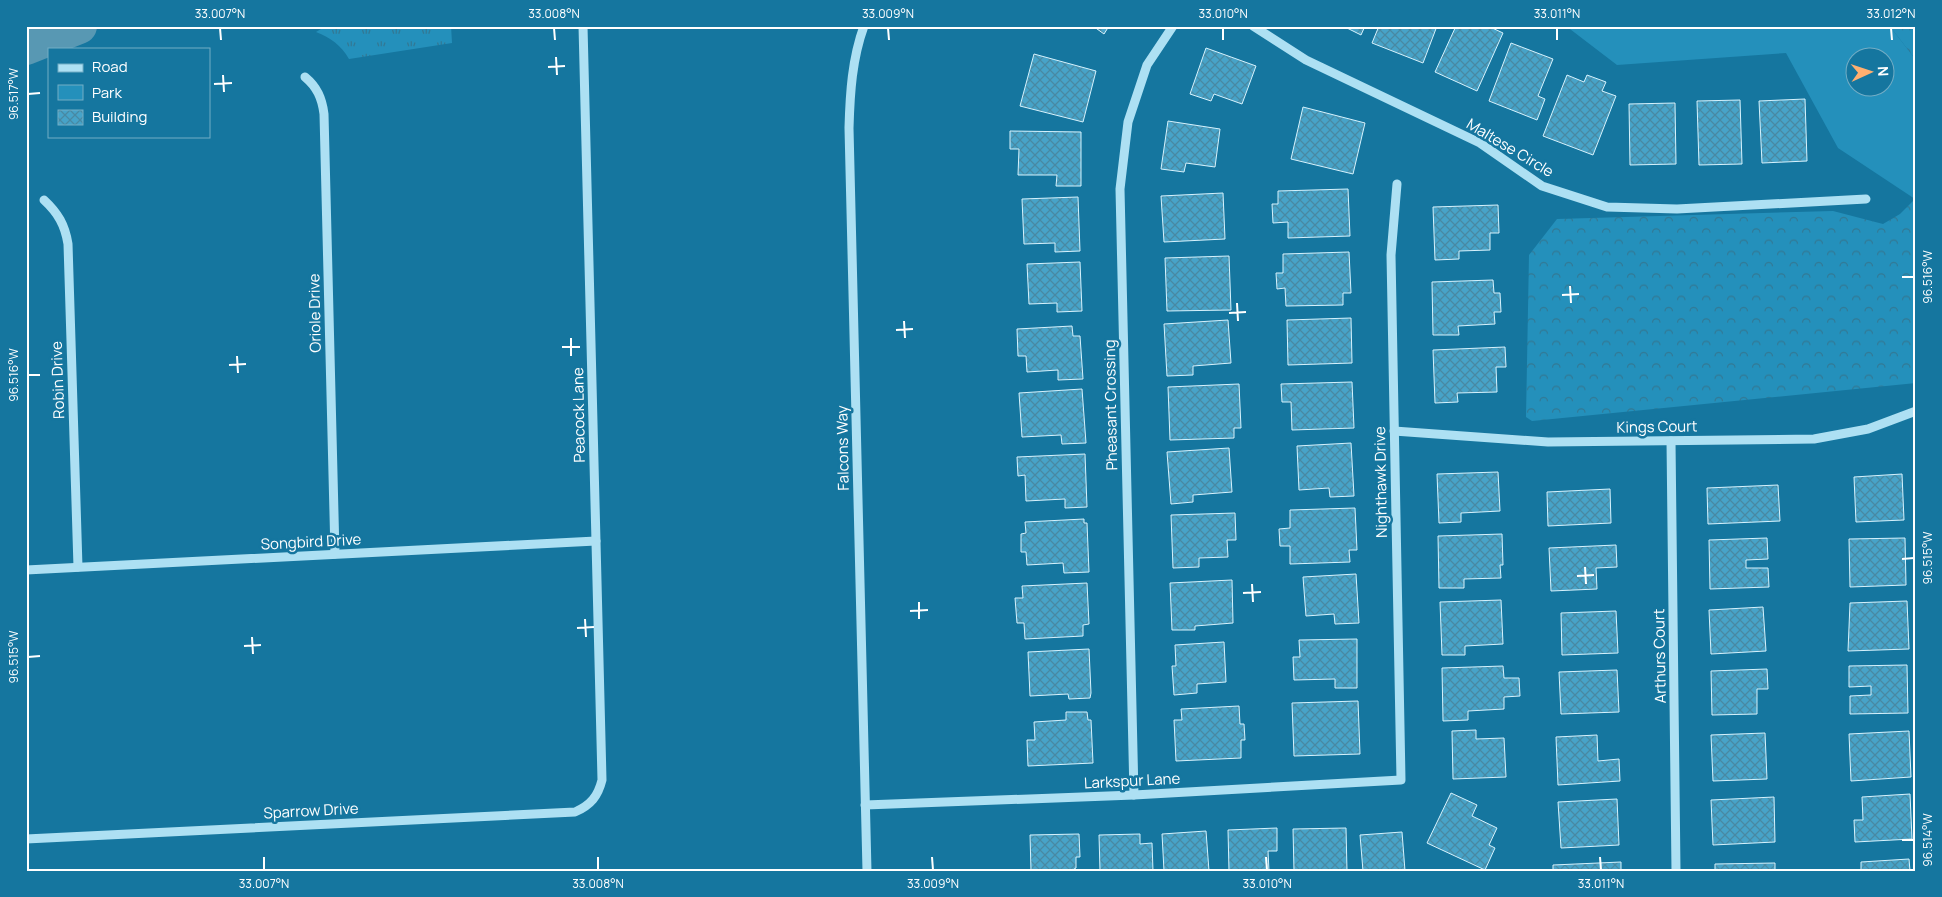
<svg xmlns="http://www.w3.org/2000/svg" width="1942" height="897" font-family="Manrope,sans-serif">
<defs>
<pattern id="forest-crowns" width="20" height="18" patternUnits="userSpaceOnUse" patternTransform="scale(1.25)"><rect width="20" height="18" fill="#2490bb"/><path d="M2 6a3 3 0 1 1 6 0M12 15a3 3 0 1 1 6 0" fill="none" stroke="#327894"/></pattern>
<pattern id="park-tufts" width="24" height="20" patternUnits="userSpaceOnUse" patternTransform="scale(1.25)"><rect width="24" height="20" fill="#2490bb"/><path d="M3 7l-1-3M5 7V3M7 7l1-3M15 17l-1-3M17 17v-4M19 17l1-3" fill="none" stroke="#327894"/></pattern>
<pattern id="building-cross-hatch" width="8" height="8" patternUnits="userSpaceOnUse" patternTransform="scale(1.25)"><rect width="8" height="8" fill="#47a3c8"/><path d="M0 0l8 8M0 8l8-8" fill="none" stroke="#4889a3"/></pattern>
</defs>
<rect width="100%" height="100%" fill="#15769f"/>
<path fill="#2490bb" fill-rule="evenodd" d="M1566 26H1885L1892 29 1916 60V198L1915 199 1838 148 1786 53 1617 65ZM1854 58H1884V88H1854Z"/>
<g fill="url(#forest-crowns)">
<polygon points="1885,26 1916,26 1916,60 1892,29"/>
<polygon points="1916,198 1916,383 1532,421 1526,417 1529,255 1557,219 1833,211 1883,224 1900,214"/>
</g>
<path fill="url(#park-tufts)" d="M326 26H451L452 43 349 59C341 45 331 38 316 32Z"/>
<g fill="none" stroke-linecap="round" stroke-linejoin="round">
<polyline stroke="#5898b3" stroke-width="36" points="26,47 79,26"/>
</g>
<g fill="url(#building-cross-hatch)" stroke="#d6f2fd">
<polygon points="1093,26 1109,26 1104,34"/>
<polygon points="1343,26 1365,26 1361,35"/>
<polygon points="1379,26 1437,26 1423,63 1372,43"/>
<polygon points="1456,26 1488,26 1503,33 1477,91 1435,72"/>
<polygon points="1511,43 1553,59 1538,96 1545,99 1537,120 1489,101"/>
<polygon points="1206,48 1256,66 1242,104 1214,94 1211,101 1190,94"/>
<polygon points="1034,54 1096,71 1083,122 1020,106"/>
<polygon points="1567,75 1584,82 1587,75 1606,82 1602,91 1616,96 1593,155 1543,136"/>
<polygon points="1805,99 1807,161 1762,163 1759,101"/>
<polygon points="1740,100 1742,164 1699,165 1697,101"/>
<polygon points="1675,103 1676,164 1630,165 1629,104"/>
<polygon points="1303,107 1365,123 1353,174 1291,159"/>
<polygon points="1168,121 1220,129 1215,167 1186,163 1184,172 1161,169"/>
<polygon points="1010,131 1081,132 1081,186 1056,186 1057,175 1018,175 1019,149 1010,149"/>
<polygon points="1348,189 1350,236 1288,238 1288,222 1273,223 1272,204 1278,204 1278,191"/>
<polygon points="1223,193 1225,239 1164,242 1161,196"/>
<polygon points="1078,197 1080,251 1055,252 1055,243 1024,244 1022,199"/>
<polygon points="1498,205 1499,233 1490,233 1490,250 1459,251 1459,259 1435,260 1433,207"/>
<polygon points="1349,252 1351,293 1343,293 1343,305 1286,306 1285,288 1277,289 1276,273 1283,273 1283,254"/>
<polygon points="1229,256 1231,310 1167,311 1165,258"/>
<polygon points="1080,262 1082,311 1057,312 1057,303 1029,304 1027,264"/>
<polygon points="1493,280 1494,293 1500,293 1501,312 1494,312 1495,324 1458,326 1459,335 1433,335 1432,282"/>
<polygon points="1351,318 1352,363 1288,365 1287,320"/>
<polygon points="1228,320 1231,363 1193,366 1193,375 1167,376 1164,324"/>
<polygon points="1072,326 1073,336 1080,336 1083,379 1058,380 1058,370 1027,372 1026,356 1018,356 1017,329"/>
<polygon points="1505,347 1506,367 1496,367 1497,392 1457,393 1458,402 1435,403 1433,350"/>
<polygon points="1352,382 1354,428 1292,430 1291,402 1282,402 1281,384"/>
<polygon points="1239,384 1241,428 1234,428 1234,438 1170,440 1168,387"/>
<polygon points="1082,389 1086,443 1062,444 1061,435 1022,437 1019,393"/>
<polygon points="1351,443 1354,496 1330,497 1329,488 1299,490 1297,446"/>
<polygon points="1229,448 1232,492 1193,495 1193,502 1171,504 1167,452"/>
<polygon points="1085,454 1087,507 1065,508 1065,499 1026,501 1025,475 1018,476 1017,457"/>
<polygon points="1498,472 1500,511 1461,513 1461,522 1439,523 1437,474"/>
<polygon points="1902,474 1904,520 1856,522 1854,477"/>
<polygon points="1778,485 1780,521 1708,524 1707,488"/>
<polygon points="1610,489 1611,523 1548,526 1547,492"/>
<polygon points="1355,508 1357,550 1349,550 1350,562 1290,564 1290,546 1280,546 1279,529 1290,528 1290,510"/>
<polygon points="1235,513 1236,540 1227,540 1228,557 1199,558 1199,567 1173,568 1171,515"/>
<polygon points="1084,519 1084,523 1087,523 1089,572 1064,573 1063,563 1027,565 1026,552 1021,552 1021,534 1026,533 1025,522"/>
<polygon points="1502,534 1503,565 1500,565 1501,578 1464,579 1464,588 1439,588 1438,536"/>
<polygon points="1767,538 1768,559 1746,560 1746,568 1768,568 1769,587 1710,589 1709,540"/>
<polygon points="1905,538 1906,585 1850,587 1849,539"/>
<polygon points="1616,545 1617,567 1596,568 1597,589 1551,591 1549,548"/>
<polygon points="1356,574 1359,623 1335,624 1334,614 1306,616 1303,577"/>
<polygon points="1232,580 1233,623 1195,626 1195,630 1172,630 1170,583"/>
<polygon points="1087,583 1089,624 1083,625 1083,636 1025,639 1024,623 1017,623 1015,598 1023,598 1022,586"/>
<polygon points="1501,600 1503,644 1465,646 1465,655 1442,655 1440,602"/>
<polygon points="1907,601 1909,649 1848,651 1850,603"/>
<polygon points="1763,607 1766,651 1711,654 1709,610"/>
<polygon points="1616,611 1618,653 1562,655 1561,613"/>
<polygon points="1357,639 1357,688 1335,688 1335,679 1294,680 1293,657 1300,657 1299,640"/>
<polygon points="1224,642 1226,682 1197,684 1197,693 1174,695 1172,666 1176,666 1175,645"/>
<polygon points="1089,649 1091,693 1090,698 1069,699 1068,694 1030,696 1028,652"/>
<polygon points="1907,665 1908,713 1850,714 1850,696 1871,695 1871,686 1849,687 1849,666"/>
<polygon points="1503,666 1504,678 1519,678 1520,696 1504,697 1504,709 1468,711 1468,720 1443,721 1442,668"/>
<polygon points="1767,669 1768,689 1757,689 1757,714 1712,715 1711,671"/>
<polygon points="1617,670 1619,712 1561,714 1559,672"/>
<polygon points="1358,701 1360,754 1294,756 1292,703"/>
<polygon points="1239,706 1240,724 1244,724 1245,740 1241,740 1241,758 1176,761 1174,720 1182,720 1181,709"/>
<polygon points="1066,712 1087,712 1088,720 1091,720 1093,763 1028,766 1027,740 1035,740 1034,722 1066,720"/>
<polygon points="1476,730 1476,739 1504,738 1506,777 1453,779 1452,731"/>
<polygon points="1909,731 1911,777 1851,781 1849,734"/>
<polygon points="1765,733 1767,779 1713,781 1711,735"/>
<polygon points="1597,735 1598,761 1619,759 1620,781 1558,785 1556,737"/>
<polygon points="1451,793 1477,805 1472,816 1497,828 1489,845 1495,848 1485,870 1427,843"/>
<polygon points="1910,794 1912,839 1855,842 1854,820 1863,820 1862,797"/>
<polygon points="1774,797 1775,842 1713,845 1711,800"/>
<polygon points="1617,799 1619,845 1561,848 1558,802"/>
<polygon points="1277,828 1277,851 1268,851 1269,871 1229,871 1228,830"/>
<polygon points="1346,828 1347,871 1294,871 1293,829"/>
<polygon points="1206,831 1209,871 1164,871 1162,834"/>
<polygon points="1402,832 1405,871 1363,871 1360,835"/>
<polygon points="1079,834 1080,857 1076,857 1076,868 1074,869 1074,871 1031,871 1030,835"/>
<polygon points="1140,834 1140,844 1152,843 1153,871 1100,871 1099,835"/>
<polygon points="1909,859 1910,871 1861,871 1861,862"/>
<polygon points="1621,862 1621,871 1553,871 1553,865"/>
<polygon points="1775,863 1775,871 1715,871 1715,864"/>
</g>
<g fill="none" stroke-linecap="round" stroke-linejoin="round">
<g stroke="#ade0f3" stroke-width="9">
<path d="M864 26C852 59 850 93 849 128L867 871"/>
<polyline points="1253,26 1306,60 1480,143 1542,186 1607,207 1677,209 1866,199"/>
<path d="M305 77C317 87 322 98 324 114L335 554"/>
<path d="M44 200C58 213 65 225 68 244L78 567"/>
<polyline points="1394,431 1548,442 1814,439 1868,429 1916,411"/>
<polyline points="1671,441 1676,871"/>
<polyline points="26,570 596,541"/>
<polyline points="1134,795 1120,189 1128,122 1147,65 1173,26"/>
<polyline points="865,805 1134,795 1401,780 1391,255 1397,184"/>
<path d="M26 839 575 812C591 805 598 796 602 780L583 26"/>
</g>
</g>
<path fill="none" stroke="#fff" stroke-width="2" d="M220 28 221 40M554 28 555 40M888 28 889 40M1223 28V40M1557 28V40M1891 28 1892 40M556 57 557 75M548 67 565 66M223 75 224 92M214 84 232 83M28 94 40 93M1902 277H1914M1570 286 1571 303M1562 295 1579 294M1237 303 1238 321M1229 313 1246 312M904 321 905 338M896 330 913 329M571 338V356M562 347H580M237 356 238 373M229 365 246 364M28 375H40M1902 559 1914 558M1585 567 1586 584M1577 576 1594 575M1252 584 1253 602M1243 593 1261 592M919 602V619M910 611 928 610M585 619 586 637M577 628 594 627M252 637 253 654M244 646 261 645M28 657 40 656M1902 840H1914M264 857V870M598 857V870M932 857 933 870M1266 857 1267 870M1600 857 1601 870"/>
<g text-anchor="middle" stroke-width="5" stroke-linejoin="round" paint-order="stroke">
<g font-size="15" fill="#fff" stroke="#15769f">
<text transform="translate(1510 148) rotate(31)" y="5">Maltese Circle</text>
<text transform="translate(315 313) rotate(-91)" y="5">Oriole Drive</text>
<text transform="translate(58 380) rotate(-92)" y="5">Robin Drive</text>
<text transform="translate(1111 405) rotate(-91)" y="5">Pheasant Crossing</text>
<text transform="translate(579 415) rotate(-91)" y="5">Peacock Lane</text>
<text transform="translate(1657 427) rotate(-1)" y="5">Kings Court</text>
<text transform="translate(843 448) rotate(-91)" y="5">Falcons Way</text>
<text transform="translate(1381 482) rotate(-91)" y="5">Nighthawk Drive</text>
<text transform="translate(311 542) rotate(-3)" y="5">Songbird Drive</text>
<text transform="translate(1660 656) rotate(-91)" y="5">Arthurs Court</text>
<text transform="translate(1132 781) rotate(-3)" y="5">Larkspur Lane</text>
<text transform="translate(311 811) rotate(-3)" y="5">Sparrow Drive</text>
</g>
</g>
<rect width="1942" height="897" fill="none" stroke="#15769f" stroke-width="55"/>
<rect x="48" y="48" width="162" height="90" fill="#15769f" stroke="#73adc5"/>
<rect x="58" y="64" width="25" height="8" fill="#ade0f3" stroke="#73adc5"/>
<text x="92" y="72" font-size="15" fill="#ffffff">Road</text>
<rect x="58" y="85" width="25" height="15" fill="#2490bb" stroke="#73adc5"/>
<text x="92" y="98" font-size="15" fill="#ffffff">Park</text>
<rect x="58" y="110" width="25" height="15" fill="url(#building-cross-hatch)" stroke="#73adc5"/>
<text x="92" y="122" font-size="15" fill="#ffffff">Building</text>
<g transform="translate(1870 72) rotate(87)"><circle r="24" fill="#15769f" stroke="#73adc5"/>
<path d="M0-4L9 19L0 12L-9 19Z" fill="#ffaf70"/>
<text y="-8" font-size="14" font-weight="bold" text-anchor="middle" fill="#ffffff">N</text>
</g>
<rect x="28" y="28" width="1886" height="842" fill="none" stroke="#fff" stroke-width="2"/>
<g font-size="12" text-anchor="middle" fill="#fff">
<text x="220" y="18">33.007°N</text>
<text x="554" y="18">33.008°N</text>
<text x="888" y="18">33.009°N</text>
<text x="1223" y="18">33.010°N</text>
<text x="1557" y="18">33.011°N</text>
<text x="1891" y="18">33.012°N</text>
<text transform="translate(14 94) rotate(-90)" y="4">96.517°W</text>
<text transform="translate(1928 277) rotate(-90)" y="4">96.516°W</text>
<text transform="translate(14 375) rotate(-90)" y="4">96.516°W</text>
<text transform="translate(1928 558) rotate(-90)" y="4">96.515°W</text>
<text transform="translate(14 657) rotate(-90)" y="4">96.515°W</text>
<text transform="translate(1928 840) rotate(-90)" y="4">96.514°W</text>
<text x="264" y="888">33.007°N</text>
<text x="598" y="888">33.008°N</text>
<text x="933" y="888">33.009°N</text>
<text x="1267" y="888">33.010°N</text>
<text x="1601" y="888">33.011°N</text>
</g>
</svg>
